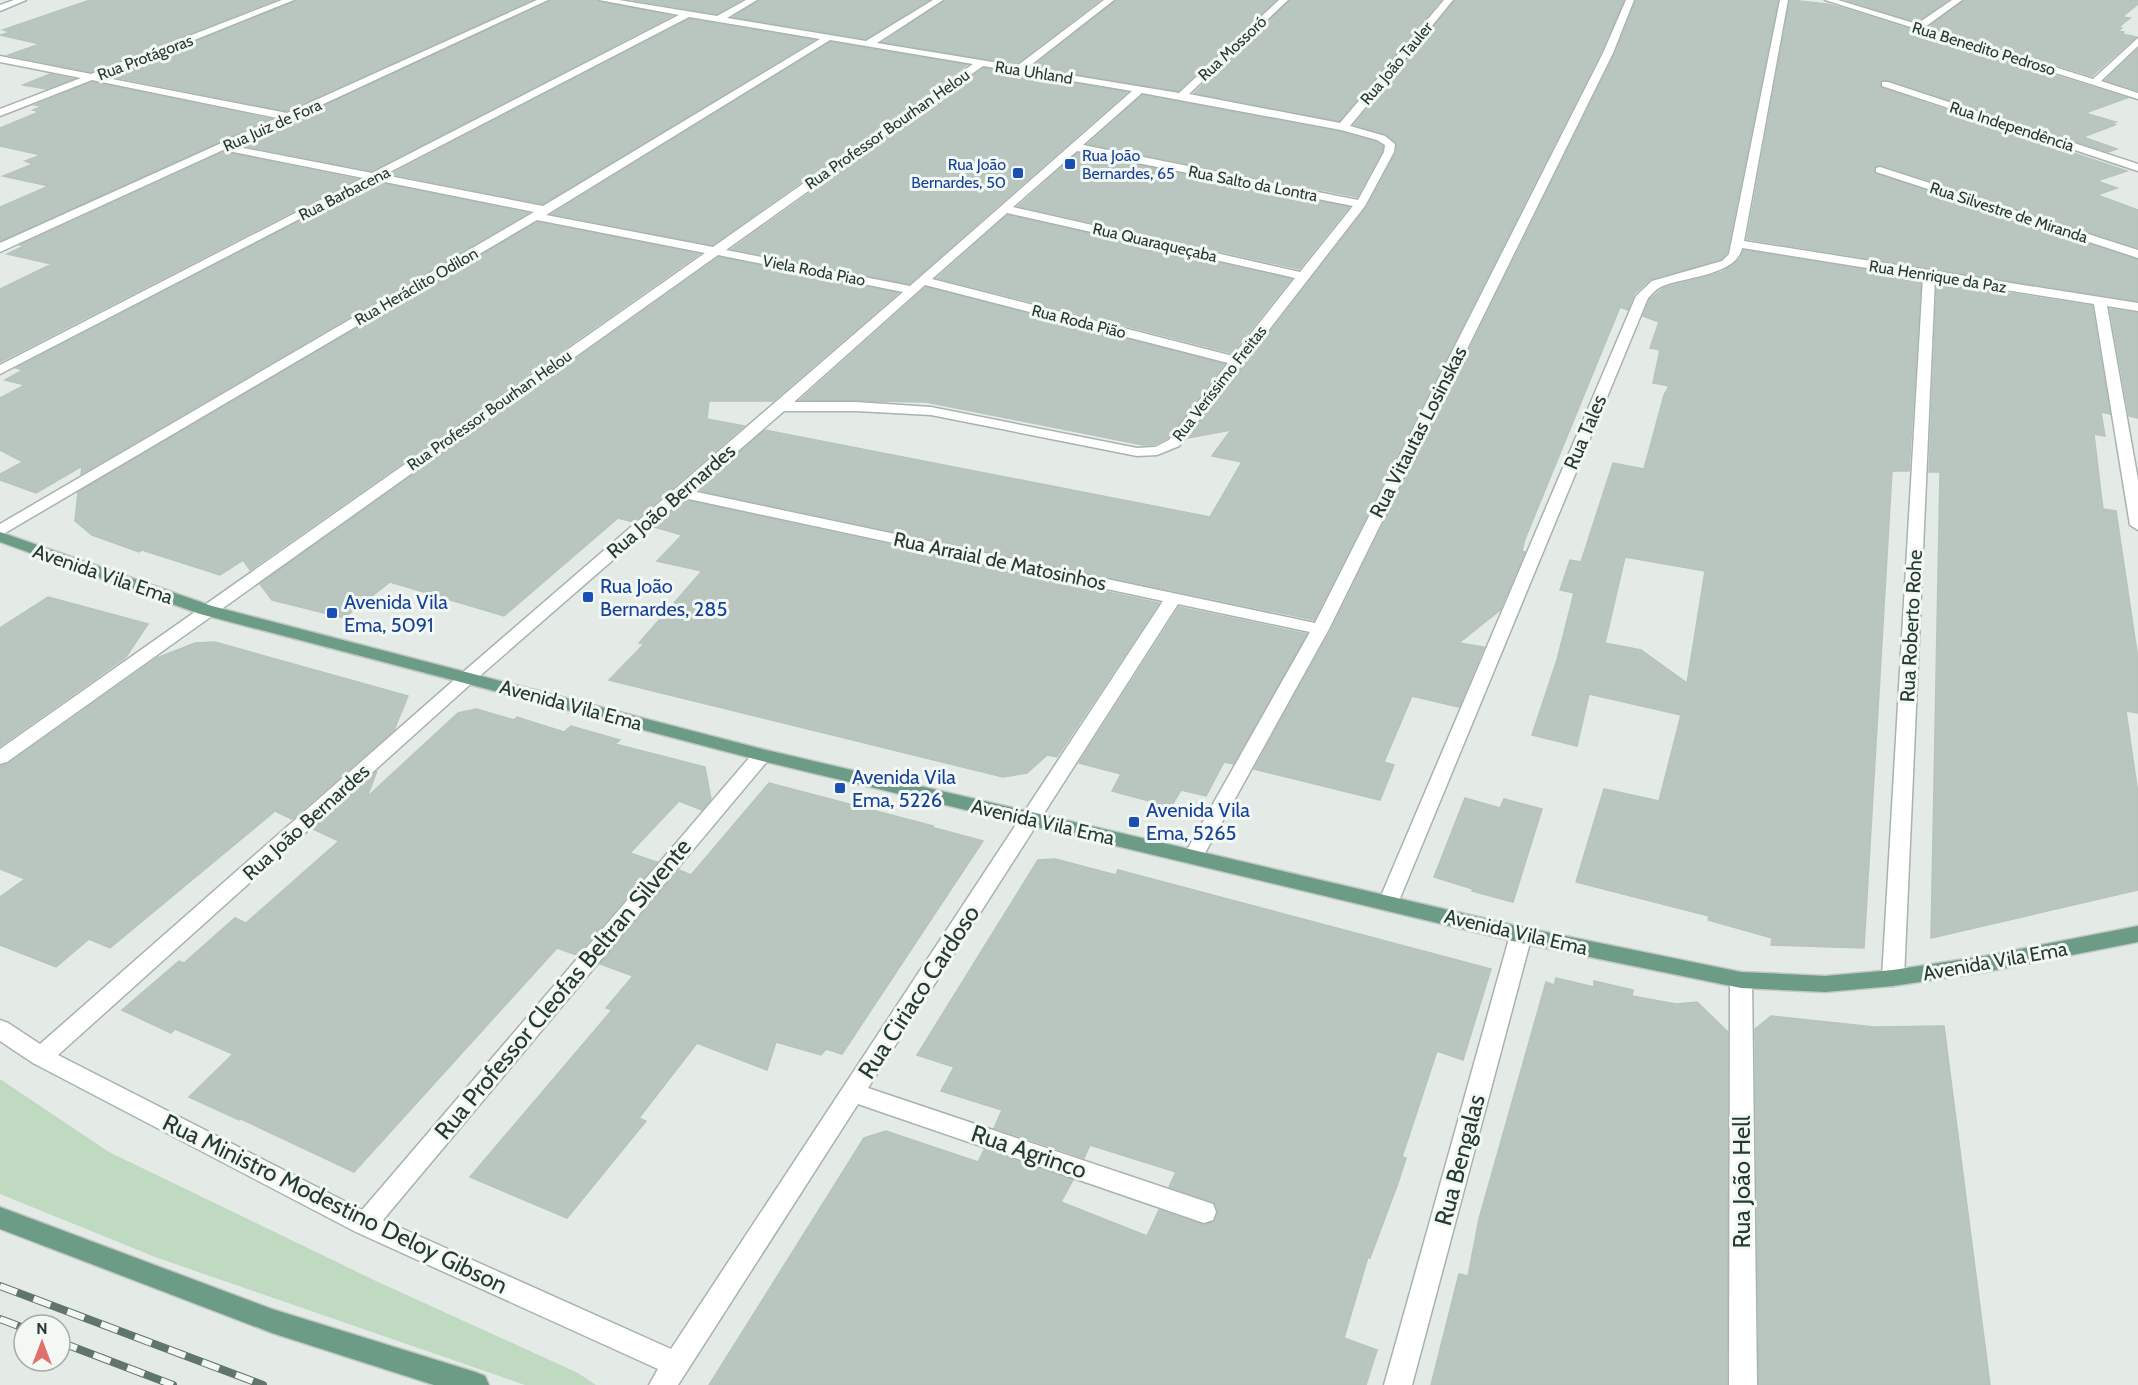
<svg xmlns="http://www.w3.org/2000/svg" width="2138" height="1385" font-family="Cabin,sans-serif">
<rect width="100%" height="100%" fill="#e4ebe6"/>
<polygon fill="#bfdac1" points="0,1079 109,1152 376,1281 578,1373 596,1385 525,1385 155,1257 0,1194"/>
<g fill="#b9c6bf" stroke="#b7c4bc" stroke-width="1.5" fill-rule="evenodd">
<polygon points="90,0 276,0 91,72 8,55 40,44 0,35 11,32 3,30"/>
<polygon points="296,0 532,0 287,111 110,76"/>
<polygon points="550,0 597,0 672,16 372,171 240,145"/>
<polygon points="633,0 741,0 717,14"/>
<polygon points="759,0 929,0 866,39 733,17"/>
<polygon points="945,0 1100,0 1016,64 883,42"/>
<polygon points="1116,0 1276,0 1178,91 1032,67"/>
<polygon points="1290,0 1441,0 1339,121 1194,93"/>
<polygon points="1455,0 1624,0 1601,52 1314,620 697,490 765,430 1210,517 1242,462 1212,456 1231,430 1188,438 1367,207 1396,153 1397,144 1386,134 1354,125"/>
<polygon points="1636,0 1778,0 1727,253 1721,259 1651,279 1634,294 1628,310 1620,307 1525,539 1522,551 1525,552 1500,610 1459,643 1484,647 1459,707 1412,696 1384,762 1394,765 1380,800 1254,769 1331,630 1615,54"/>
<polygon points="1790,0 1827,4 1845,9 2127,98 2085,113 2116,122 2111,124 2115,125 2083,137 2117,149 2108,152 1889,80 1880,82 1881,88 2127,171 2097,181 2117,188 2097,195 2138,210 2138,248 1881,165 1874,167 1874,172 2138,260 2138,301 1747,239"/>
<polygon points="1846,0 1948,0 1917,22"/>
<polygon points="1964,0 2138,0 2138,4 2122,17 2130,18 2119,27 2122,28 2118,31 2124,32 2122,34 2136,37 2092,76 1930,26"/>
<polygon points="689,19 814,40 543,204 391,174"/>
<polygon points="830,42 967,65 712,245 552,214"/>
<polygon points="2138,49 2138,91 2105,80"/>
<polygon points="984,68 1127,92 909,284 732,249"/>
<polygon points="50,74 73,79 46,89 23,85"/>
<polygon points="92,82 270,119 0,241 0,207 49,186 3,176 33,164 25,161 41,155 0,146 0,128 39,112 33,110 43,106 35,105"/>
<polygon points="1143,95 1340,132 1376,142 1383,146 1382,151 1357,197 1088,144"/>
<polygon points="223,152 356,179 0,362 0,289 52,264 7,254 24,246 20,245"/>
<polygon points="1078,153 1349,207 1299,269 1018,206"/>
<polygon points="375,182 528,213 81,474 82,466 36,493 0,480 0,474 23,462 0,450 0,398 25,385 5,380 23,370 16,368"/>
<polygon points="1008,215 1291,279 1232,353 937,278"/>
<polygon points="537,222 699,254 250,570 243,560 220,575 142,550 139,552 92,535 75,521 78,492"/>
<path d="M1743 250 1921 279 1909 471H1892L1864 948 1771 945 1772 938 1708 920 1709 916 1576 882 1604 789 1659 801 1681 715 1589 694 1577 746 1532 735 1557 660 1574 593 1560 590 1570 560 1581 562 1613 463 1644 469 1664 395 1669 386 1653 383 1660 350 1650 348 1659 322 1643 316 1650 299 1664 288 1722 272 1740 259ZM1625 557 1705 571 1687 683 1641 650 1605 643Z"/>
<polygon points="719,257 898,293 773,401 709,401 707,419 744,426 633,522 618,518 504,616 390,582 344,618 272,600 260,584"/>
<polygon points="1937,282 2092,306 2110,414 2101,412 2105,436 2094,434 2099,477 2103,509 2116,511 2138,659 2138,713 2126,711 2138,794 2138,890 1931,938 1940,472 1929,472"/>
<polygon points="926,287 1224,364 1168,438 1153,445 1143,445 926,402 800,400"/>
<polygon points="2110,309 2138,313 2138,418 2129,416"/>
<polygon points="685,500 1159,603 1057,757 1047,755 1027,773 1003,777 609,680 644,644 639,643 702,571 657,561 682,535 654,527"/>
<polygon points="48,597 148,624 126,657 0,746 0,628"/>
<polygon points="1179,607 1307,634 1233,764 1224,762 1206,796 1181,790 1171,807 1112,791 1121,774 1079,763"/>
<polygon points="215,642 408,696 394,730 292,819 275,811 110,948 89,939 56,967 0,945 0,897 25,879 0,869 0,766 8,764 157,658 195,643"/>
<polygon points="476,709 514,720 517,717 564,732 571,726 620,740 615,744 705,767 711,799 702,810 679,801 630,853 657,862 577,955 557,948 354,1172 241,1119 239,1120 189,1097 233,1054 175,1029 171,1033 122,1010 179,961 184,963 235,918 246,923 339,841 313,829 377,771 367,797 458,713"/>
<polygon points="769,783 933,826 931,827 983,841 842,1054 826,1049 821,1055 776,1042 767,1070 697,1043 639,1118 646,1121 567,1218 470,1177 612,1010 606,1008 633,976 600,964 679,870 691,875"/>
<polygon points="1465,798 1500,808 1504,799 1542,809 1513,902 1472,891 1473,889 1434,877"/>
<polygon points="1055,859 1116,875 1118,870 1491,969 1463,1060 1437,1051 1402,1157 1406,1158 1398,1183 1370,1258 1368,1257 1344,1338 1377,1350 1366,1385 709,1385 864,1138 886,1131 978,1162 984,1150 1073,1180 1061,1202 1147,1236 1159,1210 1203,1225 1215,1221 1218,1211 1214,1202 1169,1187 1176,1172 1090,1145 1084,1158 994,1128 1002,1110 941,1091 954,1067 917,1055 1038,860"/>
<polygon points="1556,978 1594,987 1594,981 1633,990 1632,996 1676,1004 1697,1002 1728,1032 1727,1385 1431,1385 1459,1274 1468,1276 1479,1219 1546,982 1554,985"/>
<polygon points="1771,1016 1874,1027 1944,1026 1990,1385 1759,1385 1755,1029"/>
</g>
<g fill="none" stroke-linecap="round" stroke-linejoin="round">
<defs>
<g id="minor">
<polygon points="14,0 26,0 0,11 0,5"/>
<path d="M282 0H294L102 77 287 113 537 0H548L233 146 372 173 679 15 599 0H619L717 16 746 0H757L727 18 866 41 933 0H943L877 43 1017 66 1104 0H1114L1027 68 1179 93 1279 0H1288L1189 94 1340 123 1444 0H1453L1350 126 1385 136 1395 144 1394 152 1365 206 1179 446 1157 455 1137 456 931 415 856 411H784L692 491 1315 623 1603 53 1626 0H1634L1613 53 1329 629 1200 862 1193 864 1186 862 1183 857 1310 632 1178 604 868 1088 1213 1204 1216 1212 1213 1220 1204 1223 858 1104 678 1385H649L658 1369 356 1232 33 1063 0 1041V1020L8 1023 40 1044 462 673 903 292 718 255 7 762 0 764V749L705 253 537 220 0 536V524L534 212 375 180 0 374V365L363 178 223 150 0 252V243L277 118 92 80 0 116V109L81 78 0 62V56L91 74ZM689 17 820 39 543 206 384 175ZM830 40 973 64 713 247 546 215ZM983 66 1132 91 910 286 726 250ZM1142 93 1341 130 1377 140 1385 145 1384 152 1358 200 1083 145ZM1077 151 1353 206 1300 272 1013 207ZM1007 213 1295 278 1233 356 932 279ZM925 285 1228 363 1169 440 1155 447 1137 448 931 407 856 402H794ZM684 498 1163 601 671 1349 383 1220 769 759 771 755 769 751 762 749 755 751 362 1210 58 1055 474 681Z"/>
<path d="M1780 0H1788L1744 241 2138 303V311L2107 306 2138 480V530L2130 525 2094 304 1935 279 1904 978 1901 984 1893 986 1885 984 1882 978 1923 277 1742 248C1737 275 1685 277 1663 286 1657 288 1652 294 1648 298L1398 903 1395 908 1388 911 1381 908 1378 903 1636 296 1652 281 1722 261 1729 254Z"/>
<polygon points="1825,0 1838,0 1917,24 1952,0 1962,0 1925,27 2093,79 2138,38 2138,46 2101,81 2138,93 2138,99"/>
<polygon points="1882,82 1888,82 2138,164 2138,171 1882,86"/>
<polygon points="1880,167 2138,250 2138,258 1876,172 1876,168"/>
<polygon points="1521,927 1529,929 1532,935 1412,1385 1384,1385 1510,935 1513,929"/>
<polygon points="1741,972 1749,974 1752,980 1757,1385 1729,1385 1730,980 1733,974"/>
</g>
<g id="major">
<polygon points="0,532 212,606 762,749 1521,927 1741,972 1825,976 1893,970 1985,956 2138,926 2138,942 1985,972 1893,986 1825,992 1741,988 1521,943 762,761 200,614 0,542"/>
<polygon points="0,1207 272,1309 475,1372 485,1376 489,1385 434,1385 272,1333 0,1229"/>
</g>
</defs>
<use href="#minor" stroke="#a7b3ac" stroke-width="3"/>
<use href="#major" stroke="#c2c8c5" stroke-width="3"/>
<use href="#minor" fill="#fff" fill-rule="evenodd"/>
<use href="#major" fill="#6d9c86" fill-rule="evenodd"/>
<defs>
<g id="rail">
<polyline points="0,1286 263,1385"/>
<polyline points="0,1319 24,1328"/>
<polyline points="60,1342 173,1385"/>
</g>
</defs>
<use href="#rail" stroke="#60766b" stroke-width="8"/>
<use href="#rail" stroke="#f4f8f5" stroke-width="6" stroke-dasharray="18" stroke-linecap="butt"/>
</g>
<g fill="#1a4fb4" stroke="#f4f8f5" stroke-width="2">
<rect x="1064" y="158" width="12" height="12" rx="3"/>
<rect x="1012" y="167" width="12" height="12" rx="3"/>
<rect x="582" y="591" width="12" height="12" rx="3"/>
<rect x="326" y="607" width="12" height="12" rx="3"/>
<rect x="834" y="782" width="12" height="12" rx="3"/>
<rect x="1128" y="816" width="12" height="12" rx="3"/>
</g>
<g text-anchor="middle" stroke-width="6" stroke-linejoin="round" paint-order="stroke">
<g font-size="16" fill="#253b30" stroke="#f4f8f5">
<text transform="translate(1232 48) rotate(-43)" y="6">Rua Mossoró</text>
<text transform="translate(1984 48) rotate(17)" y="6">Rua Benedito Pedroso</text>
<text transform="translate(145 57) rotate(-21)" y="6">Rua Protágoras</text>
<text transform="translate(1396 63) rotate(-50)" y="6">Rua João Tauler</text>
<text transform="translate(1034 72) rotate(9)" y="6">Rua Uhland</text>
<text transform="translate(272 125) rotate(-24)" y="6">Rua Juiz de Fora</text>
<text transform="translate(2012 126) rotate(18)" y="6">Rua Independência</text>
<text transform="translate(887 129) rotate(-35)" y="6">Rua Professor Bourhan Helou</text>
<text transform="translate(1253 183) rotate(11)" y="6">Rua Salto da Lontra</text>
<text transform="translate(344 193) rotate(-27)" y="6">Rua Barbacena</text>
<text transform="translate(2009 212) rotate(18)" y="6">Rua Silvestre de Miranda</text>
<text transform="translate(1155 242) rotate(13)" y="6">Rua Quaraqueçaba</text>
<text transform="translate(814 270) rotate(11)" y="6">Viela Roda Piao</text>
<text transform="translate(1938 276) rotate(9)" y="6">Rua Henrique da Paz</text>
<text transform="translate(416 286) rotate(-30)" y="6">Rua Heráclito Odilon</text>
<text transform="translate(1079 321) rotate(14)" y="6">Rua Roda Pião</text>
<text transform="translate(1219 383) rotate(-52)" y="6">Rua Veríssimo Freitas</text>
<text transform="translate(489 410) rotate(-35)" y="6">Rua Professor Bourhan Helou</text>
</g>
<g font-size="16" fill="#164399" stroke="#f4f8f5" text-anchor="start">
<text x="1082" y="161">Rua João<tspan x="1082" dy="18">Bernardes, 65</tspan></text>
<text x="1006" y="170" text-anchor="end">Rua João<tspan x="1006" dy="18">Bernardes, 50</tspan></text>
</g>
<g font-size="20" fill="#253b30" stroke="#f4f8f5">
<text transform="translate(1418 432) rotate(-63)" y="7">Rua Vitautas Losinskas</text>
<text transform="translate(1585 432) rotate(-67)" y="7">Rua Tales</text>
<text transform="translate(671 501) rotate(-41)" y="7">Rua João Bernardes</text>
<text transform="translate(1000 561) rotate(12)" y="7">Rua Arraial de Matosinhos</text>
<text transform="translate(103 574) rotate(19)" y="7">Avenida Vila Ema</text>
<text transform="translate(1911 626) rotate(-87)" y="7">Rua Roberto Rohe</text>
<text transform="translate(571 705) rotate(15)" y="7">Avenida Vila Ema</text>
<text transform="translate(306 822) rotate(-42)" y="7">Rua João Bernardes</text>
<text transform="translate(1043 822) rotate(13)" y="7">Avenida Vila Ema</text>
<text transform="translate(1516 932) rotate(13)" y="7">Avenida Vila Ema</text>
<text transform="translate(1995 961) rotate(-10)" y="7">Avenida Vila Ema</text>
</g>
<g font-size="20" fill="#164399" stroke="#f4f8f5" text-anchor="start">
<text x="600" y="593">Rua João<tspan x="600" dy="23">Bernardes, 285</tspan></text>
<text x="344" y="609">Avenida Vila<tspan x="344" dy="23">Ema, 5091</tspan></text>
<text x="852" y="784">Avenida Vila<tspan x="852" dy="23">Ema, 5226</tspan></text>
<text x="1146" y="817">Avenida Vila<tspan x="1146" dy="23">Ema, 5265</tspan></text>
</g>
<g font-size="24" fill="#253b30" stroke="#f4f8f5">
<text transform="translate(563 989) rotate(-50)" y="8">Rua Professor Cleofas Beltran Silvente</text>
<text transform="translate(919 992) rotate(-57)" y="8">Rua Ciriaco Cardoso</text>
<text transform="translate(1029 1152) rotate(19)" y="8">Rua Agrinco</text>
<text transform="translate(1460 1160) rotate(-75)" y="8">Rua Bengalas</text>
<text transform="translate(1742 1182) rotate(-90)" y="8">Rua João Hell</text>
<text transform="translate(335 1204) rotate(26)" y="8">Rua Ministro Modestino Deloy Gibson</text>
</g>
</g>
<g transform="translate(42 1343)"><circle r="28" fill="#f4f8f5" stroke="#a1aca6" stroke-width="1.5"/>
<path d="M0-4.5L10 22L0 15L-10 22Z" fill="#e1706c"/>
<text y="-9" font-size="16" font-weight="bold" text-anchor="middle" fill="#253b30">N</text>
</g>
</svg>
